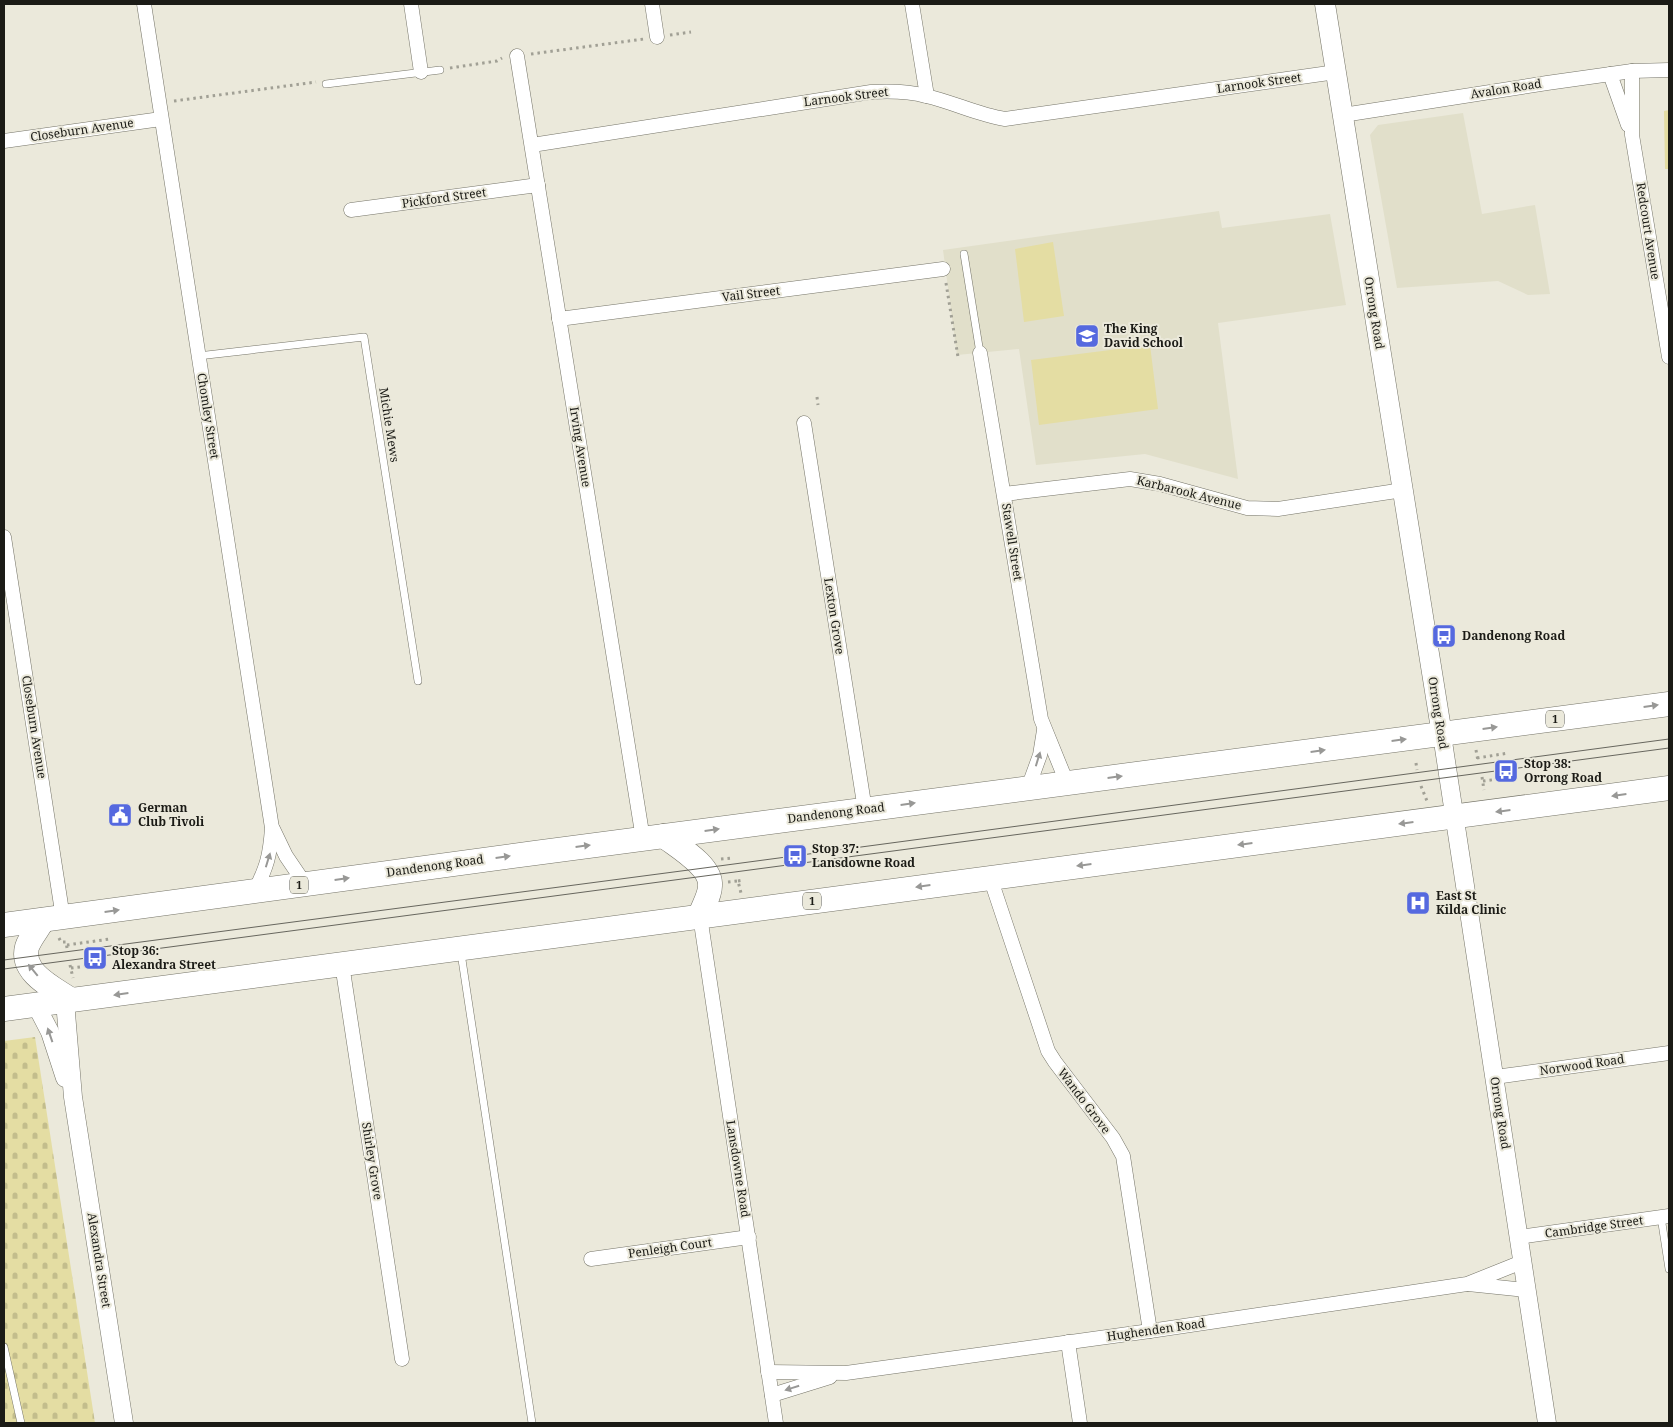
<svg xmlns="http://www.w3.org/2000/svg" width="1673" height="1427" font-family="'Noto Serif',serif">
<defs>
<pattern id="cemetery-stones" width="16" height="16" patternUnits="userSpaceOnUse" patternTransform="scale(1.25)"><rect width="16" height="16" fill="#e4dda3"/><path d="M2 7V4a2 2 0 0 1 4 0v3zM10 15v-3a2 2 0 0 1 4 0v3z" fill="#c3bd8c"/></pattern>
</defs>
<rect width="100%" height="100%" fill="#ebe9db"/>
<g fill="#e1dfca">
<polygon points="1463,113 1482,214 1535,205 1550,294 1528,295 1498,281 1397,288 1370,135 1378,125"/>
<polygon points="1219,211 1222,228 1330,214 1346,305 1218,323 1238,479 1145,454 1036,465 1019,349 957,355 943,250"/>
</g>
<polygon fill="url(#cemetery-stones)" points="35,1037 95,1423 4,1423 4,1041"/>
<g fill="#e4dda3">
<polygon points="1669,110 1669,169 1665,169 1664,111"/>
<polygon points="1053,242 1064,316 1024,322 1015,249"/>
<polygon points="1150,345 1158,409 1039,425 1031,360"/>
</g>
<g fill="none" stroke-linecap="round" stroke-linejoin="round">
<defs>
<g id="service">
<polyline points="326,84 440,70"/>
<polyline points="964,254 980,353"/>
<polyline points="198,356 364,337 418,681"/>
<polyline points="461,953 532,1423"/>
<polyline points="1661,1217 1669,1269"/>
<polyline points="4,1347 21,1423"/>
</g>
<g id="minor">
<path d="M144 4 272 828C270 856 267 866 255 891"/>
<polyline points="411,4 421,72"/>
<polyline points="652,4 657,37"/>
<polyline points="912,4 927,96"/>
<polyline points="517,56 643,839"/>
<polyline points="1632,71 1632,135 1669,357"/>
<polyline points="1610,74 1628,125"/>
<polyline points="1343,115 1547,83 1632,71 1669,70"/>
<polyline points="4,141 161,119"/>
<path d="M532 145 871 92C890 91 908 91 926 96 953 102 978 115 1005 119L1336 72"/>
<polyline points="351,210 538,185"/>
<polyline points="559,319 943,269"/>
<polyline points="980,353 1041,719 1067,783"/>
<polyline points="804,423 865,810"/>
<polyline points="1004,494 1130,479 1160,484 1247,508 1278,509 1403,490"/>
<polyline points="4,537 63,918"/>
<polyline points="1028,788 1040,755 1044,730"/>
<polyline points="273,829 286,856 305,884"/>
<polyline points="990,877 1048,1051 1055,1062 1113,1138 1123,1156 1150,1331"/>
<polyline points="700,916 776,1423"/>
<polyline points="342,964 402,1359"/>
<polyline points="1495,1077 1669,1053"/>
<polyline points="1519,1237 1669,1216"/>
<polyline points="591,1259 749,1237"/>
<polyline points="1468,1284 1526,1290"/>
<polyline points="1068,1342 1080,1423"/>
<polyline points="768,1372 846,1373 1150,1331 1467,1284 1522,1262"/>
<polyline points="772,1395 830,1377"/>
</g>
<g id="tertiary">
<polyline points="1442,735 1547,1423"/>
<polyline points="65,1001 73,1097 124,1423"/>
<polyline points="36,1005 50,1032 65,1078"/>
</g>
<polyline id="secondary" points="1325,4 1442,735"/>
<g id="trunk">
<path d="M664 836C678 847 712 866 710 886 710 896 703 906 700 916"/>
<path d="M43 920C38 929 30 938 27 947 20 973 54 988 71 1000"/>
<polyline points="4,925 535,853 1669,704"/>
<polyline points="4,1009 1669,788"/>
</g>
</defs>
<use href="#service" stroke="#757468" stroke-width="8"/>
<use href="#minor" stroke="#757468" stroke-width="15"/>
<use href="#tertiary" stroke="#757468" stroke-width="19"/>
<use href="#secondary" stroke="#757468" stroke-width="21"/>
<use href="#trunk" stroke="#757468" stroke-width="25"/>
<g stroke="#a1a095" stroke-width="3" stroke-dasharray="2.5 4" stroke-linecap="butt">
<polyline points="670,35 691,32"/>
<polyline points="531,54 644,39"/>
<polyline points="450,68 497,61 502,58"/>
<polyline points="174,101 316,82"/>
<polyline points="946,283 958,357"/>
<polyline points="817,397 818,405"/>
<polyline points="1476,750 1478,761"/>
<polyline points="1477,758 1509,753"/>
<polyline points="1416,763 1417,770"/>
<polyline points="1482,777 1484,790"/>
<polyline points="1483,781 1507,778"/>
<polyline points="1421,786 1427,801"/>
<polyline points="721,859 732,858"/>
<polyline points="738,881 744,880"/>
<polyline points="728,882 738,881 741,893"/>
<polyline points="59,938 61,942 66,942 67,948"/>
<polyline points="67,945 110,939"/>
<polyline points="70,965 73,978"/>
<polyline points="71,968 96,965"/>
</g>
<use href="#service" stroke="#fff" stroke-width="7"/>
<use href="#minor" stroke="#fff" stroke-width="14"/>
<use href="#tertiary" stroke="#fff" stroke-width="18"/>
<use href="#secondary" stroke="#fff" stroke-width="20"/>
<use href="#trunk" stroke="#fff" stroke-width="24"/>
<g stroke="#67665e" stroke-width="1">
<polyline points="4,960 704,868 1669,739"/>
<polyline points="4,969 1669,748"/>
</g>
</g>
<defs><path id="oneway-solid" d="M-6-.8H1V-3.2L6.5 0L1 3.2V.8H-6Z" transform="scale(1.25)"/></defs>
<g fill="#989896">
<use href="#oneway-solid" transform="translate(1651 706) rotate(-8)"/>
<use href="#oneway-solid" transform="translate(1490 728) rotate(-8)"/>
<use href="#oneway-solid" transform="translate(1399 740) rotate(-7)"/>
<use href="#oneway-solid" transform="translate(1318 751) rotate(-8)"/>
<use href="#oneway-solid" transform="translate(1038 759) rotate(-73)"/>
<use href="#oneway-solid" transform="translate(1115 777) rotate(-7)"/>
<use href="#oneway-solid" transform="translate(1619 795) rotate(172)"/>
<use href="#oneway-solid" transform="translate(908 804) rotate(-8)"/>
<use href="#oneway-solid" transform="translate(1503 811) rotate(173)"/>
<use href="#oneway-solid" transform="translate(1406 823) rotate(173)"/>
<use href="#oneway-solid" transform="translate(712 830) rotate(-8)"/>
<use href="#oneway-solid" transform="translate(1245 844) rotate(173)"/>
<use href="#oneway-solid" transform="translate(583 846) rotate(-7)"/>
<use href="#oneway-solid" transform="translate(503 857) rotate(-8)"/>
<use href="#oneway-solid" transform="translate(268 860) rotate(-73)"/>
<use href="#oneway-solid" transform="translate(1084 865) rotate(173)"/>
<use href="#oneway-solid" transform="translate(342 879) rotate(-8)"/>
<use href="#oneway-solid" transform="translate(923 886) rotate(172)"/>
<use href="#oneway-solid" transform="translate(112 911) rotate(-8)"/>
<use href="#oneway-solid" transform="translate(33 970) rotate(-129)"/>
<use href="#oneway-solid" transform="translate(121 994) rotate(172)"/>
<use href="#oneway-solid" transform="translate(50 1035) rotate(-109)"/>
<use href="#oneway-solid" transform="translate(792 1388) rotate(163)"/>
</g>
<defs>
<symbol id="school-square" viewBox="-11 -11 22 22"><rect x="-9" y="-9" width="18" height="18" rx="4" fill="#5569df" stroke="#ebe9db"/><path d="M0-5L7-2L0 1L-7-2ZM-4 1L0 2.5L4 1V4Q0 6-4 4Z" fill="#fff"/></symbol>
<symbol id="bus-square" viewBox="-11 -11 22 22"><rect x="-9" y="-9" width="18" height="18" rx="4" fill="#5569df" stroke="#ebe9db"/><path d="M-5-6H5V4H4V6H2V4H-2V6H-4V4H-5ZM-3.5-4V0h7V-4ZM-3.5 1.2v1.5H-2V1.2ZM2 1.2v1.5H3.5V1.2Z" fill="#fff"/></symbol>
<symbol id="civic-square" viewBox="-11 -11 22 22"><rect x="-9" y="-9" width="18" height="18" rx="4" fill="#5569df" stroke="#ebe9db"/><path d="M-.6-6.5H3V-4.5H.6V-3L4-1V1h2V6H-6V1h2V-1L-.6-3ZM-1.2 2.5V6h2.4V2.5Z" fill="#fff"/></symbol>
<symbol id="hospital-square" viewBox="-11 -11 22 22"><rect x="-9" y="-9" width="18" height="18" rx="4" fill="#5569df" stroke="#ebe9db"/><path d="M-5-5h3v3.5h4V-5h3V5h-3V1.5h-4V5h-3Z" fill="#fff"/></symbol>
</defs>
<g fill-rule="evenodd">
<use href="#school-square" x="1073" y="322" width="28" height="28"/>
<use href="#bus-square" x="1430" y="622" width="28" height="28"/>
<use href="#bus-square" x="1492" y="757" width="28" height="28"/>
<use href="#civic-square" x="106" y="801" width="28" height="28"/>
<use href="#bus-square" x="781" y="842" width="28" height="28"/>
<use href="#hospital-square" x="1404" y="889" width="28" height="28"/>
<use href="#bus-square" x="81" y="944" width="28" height="28"/>
</g>
<g text-anchor="middle" stroke-width="4" stroke-linejoin="round" paint-order="stroke">
<g fill="#ebe9db" stroke="#595951" stroke-width="1">
<rect x="1546" y="710.5" width="18" height="17" rx="4"/>
<rect x="290" y="876.5" width="18" height="17" rx="4"/>
<rect x="803" y="892.5" width="18" height="17" rx="4"/>
</g>
<g font-size="11" font-weight="bold" fill="#1b1b16">
<text x="1555" y="723">1</text>
<text x="299" y="889">1</text>
<text x="812" y="905">1</text>
</g>
<g font-size="12" fill="#1b1b16" stroke="#ebe9db">
<text transform="translate(1259 83) rotate(-8)" y="4">Larnook Street</text>
<text transform="translate(1506 89) rotate(-9)" y="4">Avalon Road</text>
<text transform="translate(846 97) rotate(-7)" y="4">Larnook Street</text>
<text transform="translate(82 130) rotate(-8)" y="4">Closeburn Avenue</text>
<text transform="translate(444 198) rotate(-8)" y="4">Pickford Street</text>
<text transform="translate(1648 231) rotate(81)" y="4">Redcourt Avenue</text>
<text transform="translate(751 294) rotate(-7)" y="4">Vail Street</text>
<text transform="translate(1374 313) rotate(81)" y="4">Orrong Road</text>
<text transform="translate(208 416) rotate(81)" y="4">Chomley Street</text>
<text transform="translate(389 425) rotate(81)" y="4">Michie Mews</text>
<text transform="translate(580 447) rotate(81)" y="4">Irving Avenue</text>
<text transform="translate(1189 493) rotate(14)" y="4">Karbarook Avenue</text>
<text transform="translate(1012 542) rotate(81)" y="4">Stawell Street</text>
<text transform="translate(834 616) rotate(81)" y="4">Lexton Grove</text>
<text transform="translate(1438 713) rotate(81)" y="4">Orrong Road</text>
<text transform="translate(34 727) rotate(81)" y="4">Closeburn Avenue</text>
<text transform="translate(836 813) rotate(-7)" y="4">Dandenong Road</text>
<text transform="translate(435 866) rotate(-8)" y="4">Dandenong Road</text>
<text transform="translate(1582 1065) rotate(-8)" y="4">Norwood Road</text>
<text transform="translate(1084 1101) rotate(53)" y="4">Wando Grove</text>
<text transform="translate(1500 1113) rotate(81)" y="4">Orrong Road</text>
<text transform="translate(372 1161) rotate(81)" y="4">Shirley Grove</text>
<text transform="translate(738 1169) rotate(81)" y="4">Lansdowne Road</text>
<text transform="translate(1594 1227) rotate(-8)" y="4">Cambridge Street</text>
<text transform="translate(670 1248) rotate(-8)" y="4">Penleigh Court</text>
<text transform="translate(99 1260) rotate(81)" y="4">Alexandra Street</text>
<text transform="translate(1156 1330) rotate(-8)" y="4">Hughenden Road</text>
</g>
<g font-size="12" font-weight="bold" fill="#1b1b16" stroke="#ebe9db" text-anchor="start">
<text x="1104" y="333">The King<tspan x="1104" dy="14">David School</tspan></text>
<text x="1462" y="640">Dandenong Road</text>
<text x="1524" y="768">Stop 38:<tspan x="1524" dy="14">Orrong Road</tspan></text>
<text x="138" y="812">German<tspan x="138" dy="14">Club Tivoli</tspan></text>
<text x="812" y="853">Stop 37:<tspan x="812" dy="14">Lansdowne Road</tspan></text>
<text x="1436" y="900">East St<tspan x="1436" dy="14">Kilda Clinic</tspan></text>
<text x="112" y="955">Stop 36:<tspan x="112" dy="14">Alexandra Street</tspan></text>
</g>
</g>
<rect width="1673" height="1427" fill="none" stroke="#1b1b16" stroke-width="10"/>
</svg>
